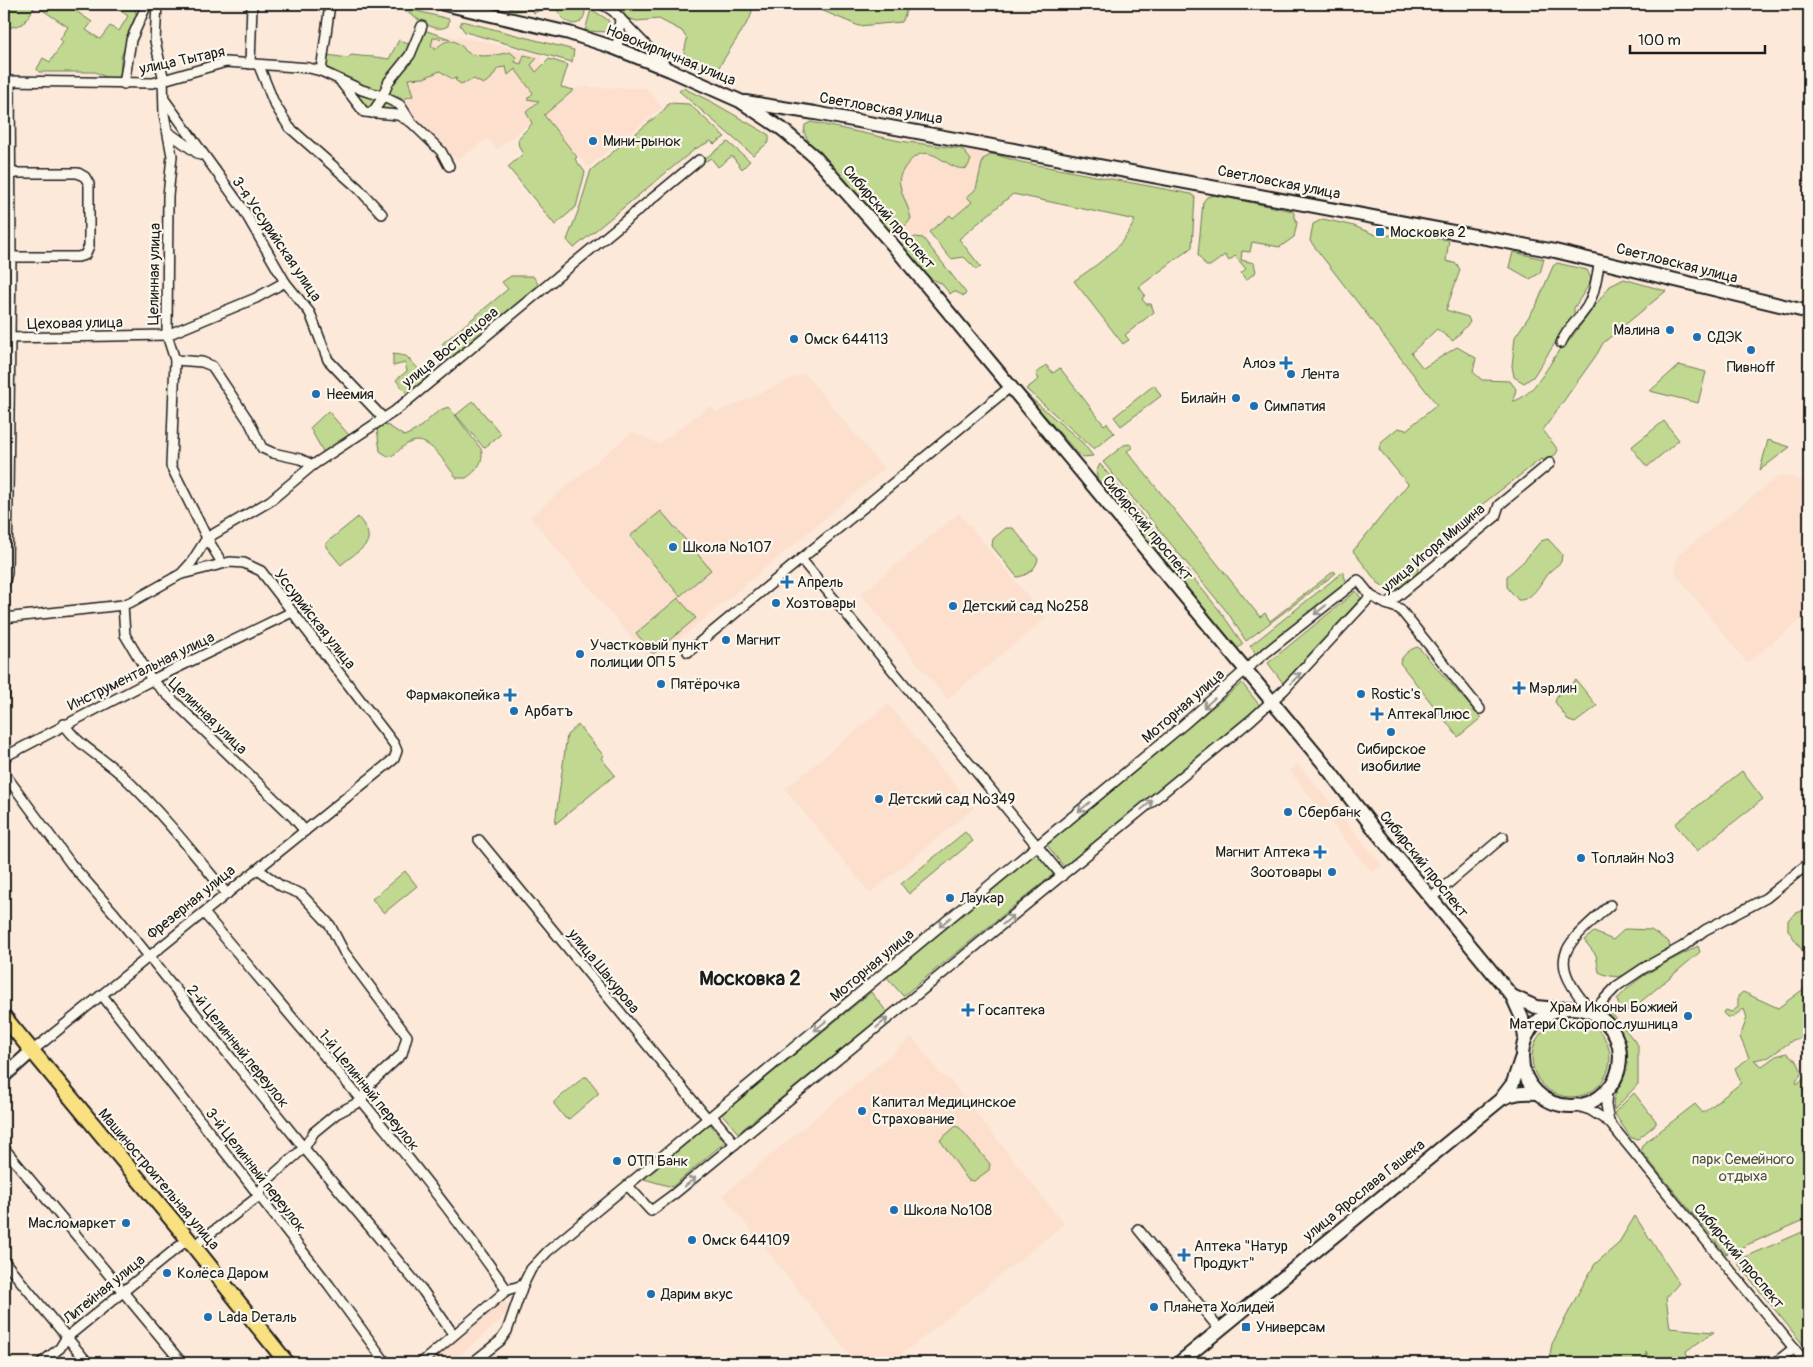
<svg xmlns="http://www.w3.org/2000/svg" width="1813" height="1367" font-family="Pangolin,sans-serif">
<rect width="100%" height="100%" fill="#fce9da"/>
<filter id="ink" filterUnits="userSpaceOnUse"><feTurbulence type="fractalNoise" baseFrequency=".02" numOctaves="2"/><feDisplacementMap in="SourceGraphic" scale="10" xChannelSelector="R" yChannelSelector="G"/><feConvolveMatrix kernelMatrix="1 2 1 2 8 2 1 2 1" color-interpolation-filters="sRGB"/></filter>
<g filter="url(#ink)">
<g fill="#fcdfcd">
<polygon points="433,34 476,40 541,56 548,97 526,114 532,121 497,149 488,138 457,160 415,118 405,98 410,76"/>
<polygon points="578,87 646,88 662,107 588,167 544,115"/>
<polygon points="962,149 993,154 984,159 976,189 967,197 972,202 953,218 950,215 923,238 915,237 902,248 887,229 896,231 902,192 899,183 903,170 909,161 925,154 939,157 954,168 966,152"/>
<polygon points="804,373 884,469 652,662 530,517 632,432 659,444 710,406 716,413"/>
<polygon points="1780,475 1809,482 1809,613 1747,663 1675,573 1678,555"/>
<polygon points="959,513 1046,618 947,699 861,594"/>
<polygon points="888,704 974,808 870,893 785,789"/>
<polygon points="1298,764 1382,865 1372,873 1290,771"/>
<polygon points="912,1037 941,1075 950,1080 1064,1224 891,1363 856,1363 723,1195"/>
<polygon points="502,1298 510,1308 499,1322 450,1363 427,1363"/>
</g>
<g fill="#c0d88f" stroke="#6e7a56">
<polygon points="4,4 37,4 23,24 8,28 4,26"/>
<polygon points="44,4 81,4 76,11 92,22 86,30 100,39 110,26 119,31 128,16 112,5 113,4 127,4 135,9 137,18 121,57 120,79 110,79 95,72 39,72 37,69 43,58 50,62 63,42 60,39 68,27 41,9"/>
<path d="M381 4H389L449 19 448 26C433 35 417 16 404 11 397 8 388 6 381 4Z"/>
<path d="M489 4H579L585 8C586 18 579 28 568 22 563 20 560 14 557 10L544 8 534 13 530 9 515 11 508 7Z"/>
<polygon points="609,4 754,4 750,18 717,70 702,69 684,53 687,39 682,31 659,19 637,21 626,18"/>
<polygon points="811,4 909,4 902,22 859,26 816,8"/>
<polygon points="591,9 608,20 611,29 609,32 585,31"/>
<polygon points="462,21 574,50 572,62 465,32 460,25"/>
<path d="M427 31 450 39 433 38 431 47H435V50C441 43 450 37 459 44 463 46 464 50 467 52 478 59 498 55 510 52L516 57 515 62 521 64 524 55 537 58 531 65 536 72 549 59 568 65 561 87 574 90 544 115 577 157 575 159 585 172 576 207 555 225 508 167 523 154C512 137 522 137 532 123L526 112 539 101 527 99 533 93 515 69 508 75 506 67 498 68 491 79 483 84 474 79 461 84 455 80 457 78 452 79 440 71 424 78 408 79 413 96 402 99 390 93 371 89 324 69 327 55 348 58 351 55C364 57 375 56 389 59L399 40 411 45 423 32Z"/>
<polygon points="683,88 712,102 769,135 769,142 753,155 679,91"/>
<polygon points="355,92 398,107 401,113 365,107"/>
<polygon points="669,103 689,104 725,137 714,144 711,141 695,149 574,248 567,240 580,206 591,170 664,110"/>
<path d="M811 122 900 141 962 149 971 160 967 168C946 174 930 133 905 167 902 172 898 178 900 185 902 197 909 207 911 218 906 228 897 233 887 229L844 178 812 147 804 133 805 125Z"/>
<polygon points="728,142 750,161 742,169 732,156 718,167 711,158 706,161 704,159"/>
<path d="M993 154 1021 162 1191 194 1195 197 1192 247 1139 287 1145 295 1142 299 1146 304H1151L1154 312 1125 335 1129 340 1123 344 1074 281C1099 263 1122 249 1135 220L1013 194 959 239 981 267 976 269 964 257 951 259 929 232 950 215 953 218 972 202 967 197 976 189 983 159Z"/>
<polygon points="1214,195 1293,211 1297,223 1294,237 1280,247 1252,242 1250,252 1242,251 1241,260 1254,263 1256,272 1246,280 1241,273 1246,269 1235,256 1229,261 1225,255 1210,266 1206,266 1198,255 1203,202 1207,197"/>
<path d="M1323 219 1354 226 1378 236 1404 234 1449 240 1446 261 1457 264 1460 270 1446 310 1468 317 1470 322 1453 341 1437 329 1411 353 1423 368 1457 347 1476 358 1473 372 1482 380 1510 381 1516 389 1513 401C1532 398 1551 362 1561 347L1568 342 1610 286 1624 279 1666 291 1603 343 1597 354 1543 430 1558 450 1556 454 1546 461 1541 459 1475 510 1481 515 1419 565 1416 578 1402 590 1391 592 1377 582 1353 551 1408 484 1379 449 1381 442 1398 428 1406 430 1437 405 1310 241 1313 224Z"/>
<polygon points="915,237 923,238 927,243 966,293 964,296 954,291 950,294 941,283 927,277 902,248 903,244"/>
<polygon points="1513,252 1544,259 1540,273 1530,279 1509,267"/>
<polygon points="1557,263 1587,270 1592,280 1574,308 1574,314 1533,377 1524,383 1514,377 1512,366 1515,337 1536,306 1553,266"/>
<polygon points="511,276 533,276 538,284 538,290 450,360 443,349 443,343 508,289 502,282"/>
<polygon points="393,354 406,356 429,380 409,396 396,380 407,371 405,363 393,366"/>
<polygon points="1046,365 1053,373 1060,368 1104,425 1107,423 1114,433 1094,449 1026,389 1039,379 1036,374"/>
<polygon points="1679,365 1706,372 1698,403 1650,391"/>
<polygon points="1154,385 1161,396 1121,426 1114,417"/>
<polygon points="1025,393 1082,442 1093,456 1083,457 1078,454 1045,416 1026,398 1023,394"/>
<polygon points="473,401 501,434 484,448 456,415"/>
<path d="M449 407 481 449C485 461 476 472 466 478H457C445 465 429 431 407 444 400 448 397 454 389 457L380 451 377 429 382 425 389 426 404 436C425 429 432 410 449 407Z"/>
<polygon points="328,411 349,435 325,455 310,428"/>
<polygon points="1664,421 1679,440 1647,467 1631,447"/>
<polygon points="1768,440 1790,447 1760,470"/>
<polygon points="1129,444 1133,447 1127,451 1260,617 1265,613 1270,621 1334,571 1336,573 1246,641 1228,613 1103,462 1124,445"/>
<polygon points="1100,464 1220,611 1243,644 1237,649 1098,481 1096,472"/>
<polygon points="661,511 711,570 680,596 630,536"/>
<path d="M358 517C380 544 363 546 341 565L326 547V543Z"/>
<path d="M1006 528H1013L1038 559C1036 569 1027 576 1017 577L992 546 993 539Z"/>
<path d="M1548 539 1562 554 1561 562C1557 566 1552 569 1548 573 1540 583 1533 601 1518 600L1507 587V576L1524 561 1541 541Z"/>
<polygon points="1343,572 1346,581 1345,586 1257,655 1250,646"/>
<polygon points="1356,591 1361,598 1283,683 1268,663"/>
<polygon points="678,598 696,618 653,654 636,633"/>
<path d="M1418 647 1481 718 1458 737 1400 663C1401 656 1411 648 1418 647Z"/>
<polygon points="1576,680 1597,706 1575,723 1569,721 1555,702 1557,696"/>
<polygon points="1242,683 1260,706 1064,867 1047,845"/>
<polygon points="578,725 604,756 601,758 615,775 555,824 567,735"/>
<polygon points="1742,771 1763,799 1697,851 1675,824"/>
<polygon points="965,832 973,841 909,894 901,884"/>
<polygon points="1037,850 1055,873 903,996 885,975"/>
<polygon points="405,871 417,886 384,913 372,899"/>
<polygon points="1809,909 1809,960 1788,930 1788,920 1796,913"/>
<path d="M1625 929 1651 930 1669 942 1670 951C1647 964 1625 986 1599 972L1596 955 1584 940 1594 932 1613 940Z"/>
<path d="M1698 946 1700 952 1631 1010 1621 1011 1617 1000C1636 975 1671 961 1698 946Z"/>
<polygon points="1809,985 1809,1035 1793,1040 1769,1057 1754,1060 1762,1066 1776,1056 1787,1053 1797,1061 1802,1072 1796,1082 1797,1084 1809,1073 1809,1218 1726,1254 1641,1151 1642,1145 1695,1104 1703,1113 1741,1083 1735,1068 1749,1058 1740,1037 1747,1018 1744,1009 1732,1017 1727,1017 1723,1013 1726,1010 1732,1012 1738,1007 1738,996 1743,992 1778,1008"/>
<polygon points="871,992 887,1012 738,1133 722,1114"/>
<path d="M1606 1000 1609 1005 1608 1009 1638 1045V1084L1614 1110C1611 1094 1619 1091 1624 1077 1632 1053 1620 1025 1599 1011Z"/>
<circle cx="1571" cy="1058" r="39"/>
<polygon points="584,1077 587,1077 598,1091 598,1094 569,1119 565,1118 554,1104 554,1102"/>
<polygon points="1634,1093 1656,1121 1656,1124 1638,1139 1631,1138 1614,1113"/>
<polygon points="710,1124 725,1142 672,1187 644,1179"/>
<polygon points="956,1126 960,1128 990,1164 989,1170 974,1181 968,1180 940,1140"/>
<polygon points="1635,1216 1679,1283 1666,1298 1670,1328 1714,1332 1686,1351 1689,1363 1655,1363 1646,1352 1648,1363 1548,1363 1552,1344 1580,1290 1595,1264 1618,1244"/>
<polygon points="1809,1229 1809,1352 1738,1264 1741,1259"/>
</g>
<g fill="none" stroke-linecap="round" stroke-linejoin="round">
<defs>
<g id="street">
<polyline points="157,4 155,41 163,76 164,114 172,156 168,196 167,335 175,360 171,466 207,538 222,563"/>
<polyline points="602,4 613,11 666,66"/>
<polyline points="617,49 620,18"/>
<polyline points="250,64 252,4"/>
<polyline points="259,66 274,103 289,127 358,188 382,214"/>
<polyline points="321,71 330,4"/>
<polyline points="4,81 153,83 226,62 309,68 321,71 362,90 382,96 400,105 411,122 441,151 449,166"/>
<polyline points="341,82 364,112 398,115 409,121"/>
<polyline points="124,84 131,40 147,4"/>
<polyline points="164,99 243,209 285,282 310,313 328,360 383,418"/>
<polyline points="372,113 381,100 389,81 410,55 422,26"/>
<polyline points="168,132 200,155"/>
<polyline points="4,257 78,257 85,255 89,246 89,184 85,177 78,173 5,173"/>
<polyline points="4,338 167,335 256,298 285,282"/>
<path d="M1561 343C1569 326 1575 324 1584 311 1595 297 1596 278 1600 261"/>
<polyline points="175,360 202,362 212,366 250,423 262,448 273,453 300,459 313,465"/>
<polyline points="801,559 1062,876"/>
<polyline points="4,584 7,573 11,257 10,81"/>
<polyline points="1386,604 1400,609 1480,709"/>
<polyline points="123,605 125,635 152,680 293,817 305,831"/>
<polyline points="4,618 123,605 133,601 181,574 191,563 207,538 270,501 313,465 395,411 699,160"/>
<polyline points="4,638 4,696"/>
<polyline points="688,652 1010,387"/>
<path d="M64 724C79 747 104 758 124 777 161 812 194 854 227 894"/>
<polyline points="4,757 152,680 292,612"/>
<polyline points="4,773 71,864 114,913 304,1148 423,1291 453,1334"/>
<polyline points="479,840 708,1119"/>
<polyline points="1431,898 1503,837"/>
<path d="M1610 905C1562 948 1545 958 1592 1012L1617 986 1644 968 1682 947 1705 930 1766 898 1809 863"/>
<path d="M204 913C307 1036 415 1158 507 1290"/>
<polyline points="102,995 329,1285 386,1363"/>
<polyline points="32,1051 394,759 397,751 394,744 261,571 244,563 230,562 182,574"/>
<polyline points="1607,1090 1606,1105 1609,1122"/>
<polyline points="1578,1106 1590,1110 1609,1122 1806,1363"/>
<polyline points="712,1116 735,1144"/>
<polyline points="4,1148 182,1363"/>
<polyline points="628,1186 651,1211 674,1194 1251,720 1284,690 1371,596"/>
<polyline points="1138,1229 1220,1330"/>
<polyline points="194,1246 259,1196 265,1182 304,1148 314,1132 336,1114 361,1101 371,1083 402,1054 407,1036 344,952 330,925 301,894 281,886 258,869"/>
<polyline points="4,1261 88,1363"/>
<polyline points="41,1363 60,1348 66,1338 188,1239"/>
<polyline points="421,1363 507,1290 523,1285"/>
<polyline points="472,1363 500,1341 507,1331 523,1285 531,1269 548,1251 1183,725 1258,659 1358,580 1371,596 1386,604 1393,600 1495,517 1499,505 1550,463"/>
<polyline points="1775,1363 1794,1348"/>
</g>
<g id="secondary">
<polyline points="444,4 569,33 612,47 670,70 740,101 782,129 815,157 892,244 1324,764 1378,834 1512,996 1522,1018 1525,1038"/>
<polyline points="745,102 815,113 1555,251 1809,312"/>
<polyline points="1512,996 1536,1007 1557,1009"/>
<circle cx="1571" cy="1057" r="49"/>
<polyline points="4,1076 32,1051"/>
<path d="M1501 1099C1514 1093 1523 1092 1537 1093"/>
<polyline points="1179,1363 1500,1100 1513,1083 1521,1059"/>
</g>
<polyline id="primary" points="4,1017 188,1239 287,1363"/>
</defs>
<use href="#street" stroke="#1c1c1c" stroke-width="12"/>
<use href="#secondary" stroke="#1c1c1c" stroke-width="16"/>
<use href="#primary" stroke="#1c1c1c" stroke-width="18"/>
<use href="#street" stroke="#fbf7ec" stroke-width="9"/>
<use href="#secondary" stroke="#fbf7ec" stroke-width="12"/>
<use href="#primary" stroke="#f9e181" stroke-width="14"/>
</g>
<defs><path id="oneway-shaft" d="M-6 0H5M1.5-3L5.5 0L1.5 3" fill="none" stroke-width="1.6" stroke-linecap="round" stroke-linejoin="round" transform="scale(1.25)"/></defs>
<g stroke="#97948e">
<use href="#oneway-shaft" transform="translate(1320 610) rotate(142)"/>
<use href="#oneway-shaft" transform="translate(1296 678) rotate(-47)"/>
<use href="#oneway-shaft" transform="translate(1209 703) rotate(139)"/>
<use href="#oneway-shaft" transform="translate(1147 805) rotate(-40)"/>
<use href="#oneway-shaft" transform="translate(1084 807) rotate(140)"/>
<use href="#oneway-shaft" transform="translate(1008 920) rotate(-39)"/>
<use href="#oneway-shaft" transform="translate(945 922) rotate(140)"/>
<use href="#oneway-shaft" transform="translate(882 1023) rotate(-40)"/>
<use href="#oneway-shaft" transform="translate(820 1026) rotate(140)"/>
<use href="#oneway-shaft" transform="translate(690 1182) rotate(-40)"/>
</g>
</g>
<g fill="#1f6fb2" stroke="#fbf7ec" stroke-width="2">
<circle cx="593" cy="141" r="5"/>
<rect x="1375" y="227" width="10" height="10" rx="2.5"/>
<circle cx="1670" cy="330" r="5"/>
<circle cx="1697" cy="337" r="5"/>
<circle cx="794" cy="339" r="5"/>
<circle cx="1751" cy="350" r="5"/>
<path d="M1283.5 355.5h5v5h5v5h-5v5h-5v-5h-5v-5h5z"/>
<circle cx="1291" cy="374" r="5"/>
<circle cx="316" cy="394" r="5"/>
<circle cx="1236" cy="398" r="5"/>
<circle cx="1254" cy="406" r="5"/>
<circle cx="673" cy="547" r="5"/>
<path d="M784.5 574.5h5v5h5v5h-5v5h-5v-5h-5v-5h5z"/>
<circle cx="776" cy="603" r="5"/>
<circle cx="953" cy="606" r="5"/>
<circle cx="726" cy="640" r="5"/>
<circle cx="580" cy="654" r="5"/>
<circle cx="661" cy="684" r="5"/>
<path d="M1516.5 680.5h5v5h5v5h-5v5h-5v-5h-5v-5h5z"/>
<circle cx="1361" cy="694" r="5"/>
<path d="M507.5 687.5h5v5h5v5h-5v5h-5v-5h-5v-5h5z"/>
<circle cx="514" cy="711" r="5"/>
<path d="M1374.5 706.5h5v5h5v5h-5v5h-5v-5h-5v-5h5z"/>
<circle cx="1391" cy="732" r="5"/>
<circle cx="879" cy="799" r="5"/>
<circle cx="1288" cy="812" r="5"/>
<path d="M1317.5 844.5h5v5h5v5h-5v5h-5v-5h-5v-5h5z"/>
<circle cx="1581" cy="858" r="5"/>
<circle cx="1332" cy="872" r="5"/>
<circle cx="950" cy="898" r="5"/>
<path d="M965.5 1002.5h5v5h5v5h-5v5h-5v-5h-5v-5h5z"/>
<circle cx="1688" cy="1016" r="5"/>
<circle cx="862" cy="1111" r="5"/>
<circle cx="617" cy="1161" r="5"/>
<circle cx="894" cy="1210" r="5"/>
<circle cx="126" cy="1223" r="5"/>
<circle cx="692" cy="1240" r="5"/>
<path d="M1181.5 1247.5h5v5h5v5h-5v5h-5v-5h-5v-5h5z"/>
<circle cx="167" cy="1273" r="5"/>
<circle cx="651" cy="1294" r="5"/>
<circle cx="1154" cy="1307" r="5"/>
<circle cx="208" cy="1317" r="5"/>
<rect x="1241" y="1322" width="10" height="10" rx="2.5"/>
</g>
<g text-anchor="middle" stroke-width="4.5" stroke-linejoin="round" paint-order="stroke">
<g font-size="15" fill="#1c1c1c" stroke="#fbf7ec">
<text transform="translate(671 55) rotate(22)" y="5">Новокирпичная улица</text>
<text transform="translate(182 60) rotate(-12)" y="5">улица Тытаря</text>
<text transform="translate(881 108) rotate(10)" y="5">Светловская улица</text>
<text transform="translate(1279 182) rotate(11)" y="5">Светловская улица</text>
<text transform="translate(889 217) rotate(49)" y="5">Сибирский проспект</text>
<text transform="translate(277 239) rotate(56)" y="5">3-я Уссурийская улица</text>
<text transform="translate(1677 263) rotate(14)" y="5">Светловская улица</text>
<text transform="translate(154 274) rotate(-89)" y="5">Целинная улица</text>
<text transform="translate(75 323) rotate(-1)" y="5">Цеховая улица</text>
<text transform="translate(450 347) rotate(-39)" y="5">улица Вострецова</text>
<text transform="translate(1148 528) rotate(50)" y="5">Сибирский проспект</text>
<text transform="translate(1433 548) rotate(-40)" y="5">улица Игоря Мишина</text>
<text transform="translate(315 619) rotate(52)" y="5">Уссурийская улица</text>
<text transform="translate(141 671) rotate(-26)" y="5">Инструментальная улица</text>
<text transform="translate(1183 706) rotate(-41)" y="5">Моторная улица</text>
<text transform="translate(208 716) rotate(44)" y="5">Целинная улица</text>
<text transform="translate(1424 864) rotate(51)" y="5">Сибирский проспект</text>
<text transform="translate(191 902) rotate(-39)" y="5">Фрезерная улица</text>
<text transform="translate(872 965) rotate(-40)" y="5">Моторная улица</text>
<text transform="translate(604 971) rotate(51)" y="5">улица Шакурова</text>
<text transform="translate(238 1046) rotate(51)" y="5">2-й Целинный переулок</text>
<text transform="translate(369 1090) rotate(51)" y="5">1-й Целинный переулок</text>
<text transform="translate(256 1170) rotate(52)" y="5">3-й Целинный переулок</text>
<text transform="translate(159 1179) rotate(50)" y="5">Машиностроительная улица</text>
<text transform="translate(1364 1190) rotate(-39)" y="5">улица Ярослава Гашека</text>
<text transform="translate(1739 1256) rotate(50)" y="5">Сибирский проспект</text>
<text transform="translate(104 1289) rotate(-39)" y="5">Литейная улица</text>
</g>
<g font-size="15" fill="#1c1c1c" stroke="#fbf7ec" text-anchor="start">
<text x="603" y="146">Мини-рынок</text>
<text x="1390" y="237">Московка 2</text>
<text x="1660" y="335" text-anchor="end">Малина</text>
<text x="1707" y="342">СДЭК</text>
<text x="804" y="344">Омск 644113</text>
<text x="1276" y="368" text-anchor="end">Алоэ</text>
<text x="1751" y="372" text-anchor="middle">Пивноff</text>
<text x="1301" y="379">Лента</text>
<text x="326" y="399">Неемия</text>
<text x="1226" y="403" text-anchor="end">Билайн</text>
<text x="1264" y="411">Симпатия</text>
<text x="683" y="552">Школа №107</text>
<text x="797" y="587">Апрель</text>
<text x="786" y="608">Хозтовары</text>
<text x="963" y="611">Детский сад №258</text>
<text x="736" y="645">Магнит</text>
<text x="590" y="650">Участковый пункт<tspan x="590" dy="17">полиции ОП 5</tspan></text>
<text x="671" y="689">Пятёрочка</text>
<text x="1529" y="693">Мэрлин</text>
<text x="1371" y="699">Rostic's</text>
<text x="500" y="700" text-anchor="end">Фармакопейка</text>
<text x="524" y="716">Арбатъ</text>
<text x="1387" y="719">АптекаПлюс</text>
<text x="1391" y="754" text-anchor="middle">Сибирское<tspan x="1391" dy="17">изобилие</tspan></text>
<text x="889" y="804">Детский сад №349</text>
<text x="1298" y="817">Сбербанк</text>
<text x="1310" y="857" text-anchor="end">Магнит Аптека</text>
<text x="1591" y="863">Топлайн №3</text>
<text x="1322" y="877" text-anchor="end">Зоотовары</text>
<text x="960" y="903">Лаукар</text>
<text x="1678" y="1012" text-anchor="end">Храм Иконы Божией<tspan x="1678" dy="17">Матери Скоропослушница</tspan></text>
<text x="978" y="1015">Госаптека</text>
<text x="872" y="1107">Капитал Медицинское<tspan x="872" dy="17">Страхование</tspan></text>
<text x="627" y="1166">ОТП Банк</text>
<text x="904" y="1215">Школа №108</text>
<text x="116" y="1228" text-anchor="end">Масломаркет</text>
<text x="702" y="1245">Омск 644109</text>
<text x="1194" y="1251">Аптека "Натур<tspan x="1194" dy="17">Продукт"</tspan></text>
<text x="177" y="1278">Колёса Даром</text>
<text x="661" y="1299">Дарим вкус</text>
<text x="1164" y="1312">Планета Холидей</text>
<text x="218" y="1322">Lada Dеталь</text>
<text x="1256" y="1332">Универсам</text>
</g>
<g font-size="15" fill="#4d543e" stroke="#fbf7ec">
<text x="1743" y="1164">парк Семейного<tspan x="1743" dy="17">отдыха</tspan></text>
</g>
<g font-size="20" font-weight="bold" fill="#1c1c1c" stroke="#fbf7ec">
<text x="750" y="985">Московка 2</text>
</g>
</g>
<rect width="1813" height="1367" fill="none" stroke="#fbf7ec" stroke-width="20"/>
<rect x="10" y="10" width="1793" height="1347" fill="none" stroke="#1c1c1c" stroke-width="2" filter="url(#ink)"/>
<path d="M1630 45v8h135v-8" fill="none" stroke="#1c1c1c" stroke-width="2.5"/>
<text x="1638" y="45" font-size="15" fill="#1c1c1c" stroke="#fbf7ec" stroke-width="4" paint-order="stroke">100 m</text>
</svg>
